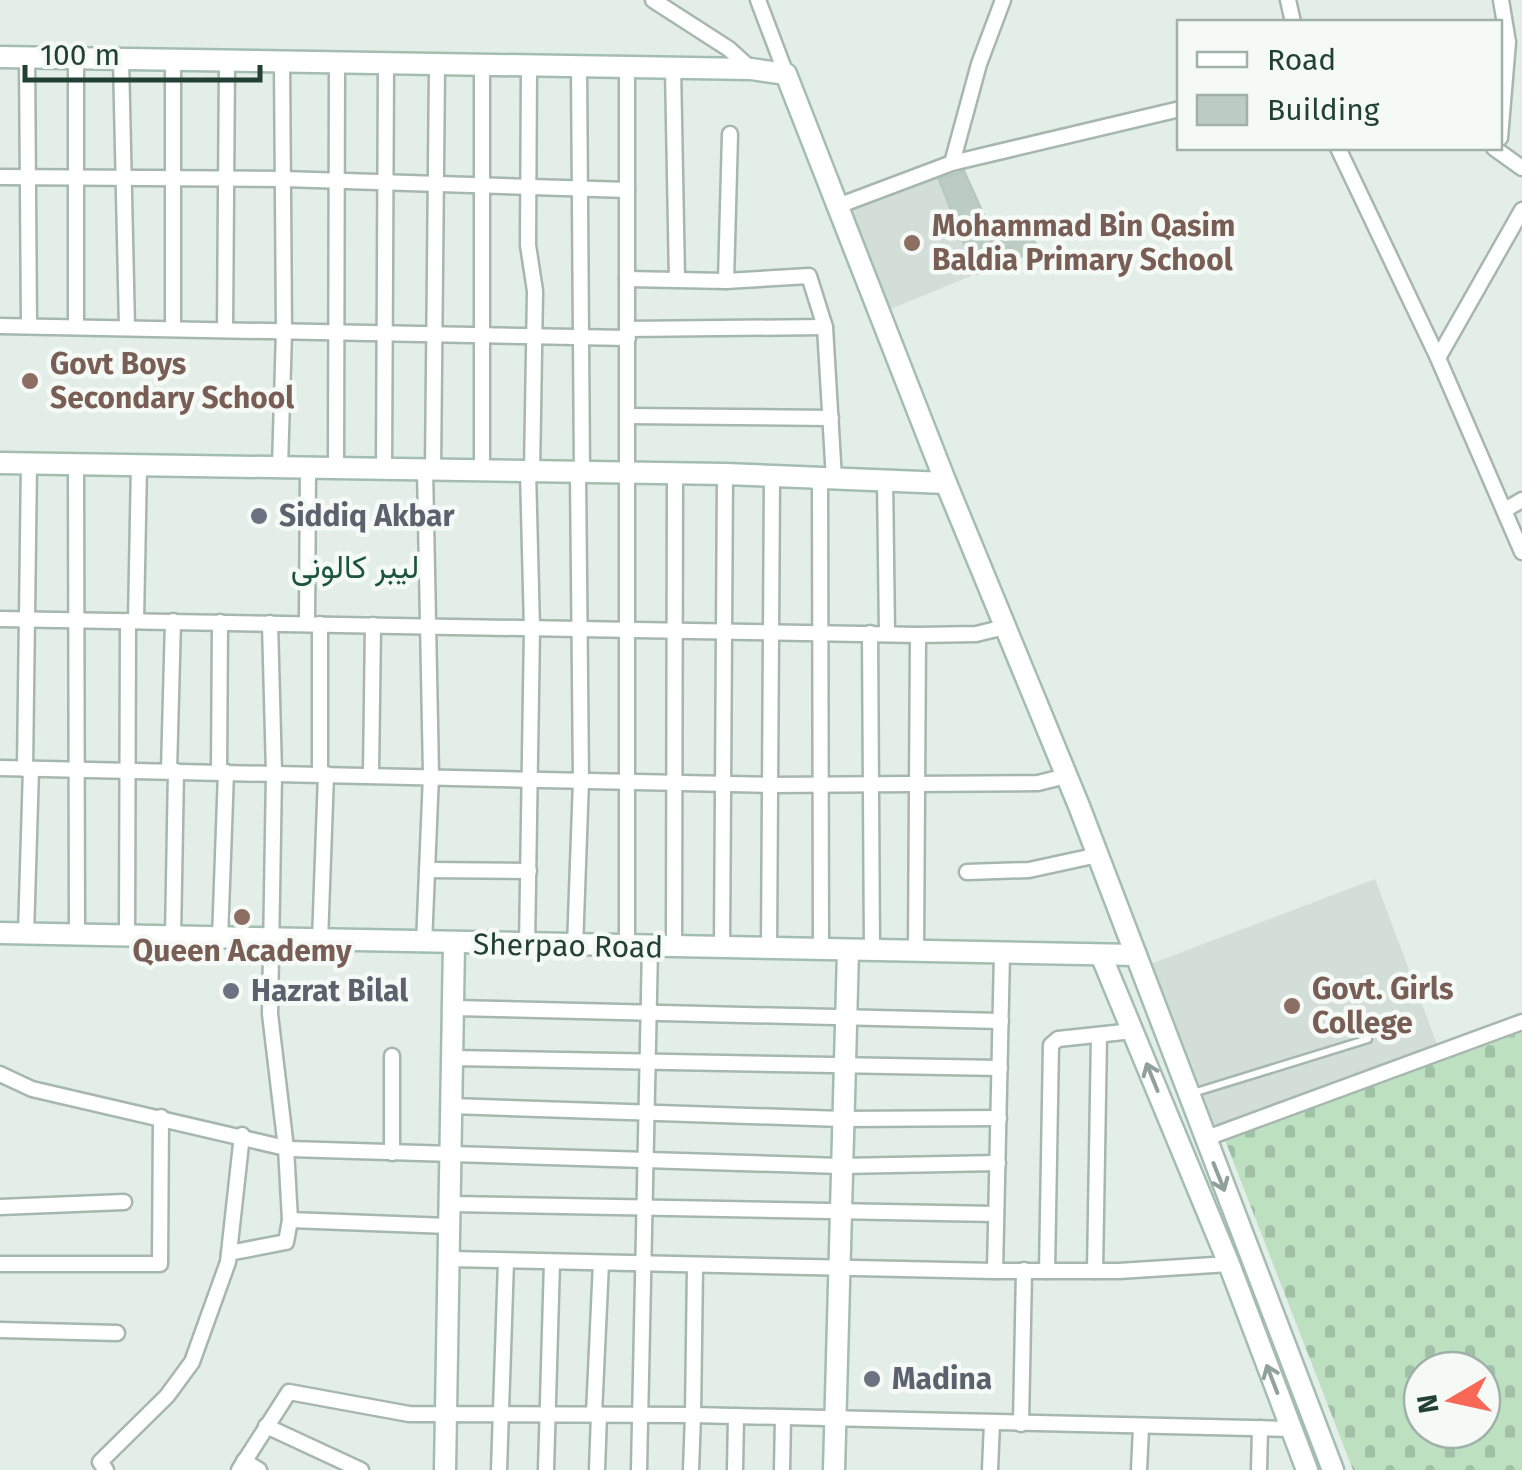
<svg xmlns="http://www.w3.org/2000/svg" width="1522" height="1470" font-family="'Fira Sans',Vazirmatn,sans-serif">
<defs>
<pattern id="cemetery-stones" width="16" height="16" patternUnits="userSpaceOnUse" patternTransform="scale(2.5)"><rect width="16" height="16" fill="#bce0c0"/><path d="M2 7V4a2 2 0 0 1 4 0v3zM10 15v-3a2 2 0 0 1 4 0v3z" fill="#a1c1a6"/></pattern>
</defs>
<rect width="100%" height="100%" fill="#e4eee8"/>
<g fill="#d2ded7">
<polygon points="937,174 976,274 886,311 847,211"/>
<polygon points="1375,879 1438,1047 1210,1132 1145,966"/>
</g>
<path fill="url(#cemetery-stones)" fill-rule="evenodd" d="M1522 1032V1470H1353L1225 1140ZM1422 1370H1482V1430H1422Z"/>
<polygon fill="#bcccc3" stroke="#b5c8be" stroke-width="2.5" points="964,171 992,233 1026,220 1038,250 976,274 939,179"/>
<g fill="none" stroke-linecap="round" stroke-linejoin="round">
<defs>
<polyline id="lane" points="1193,1093 1368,1039"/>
<g id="street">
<polyline points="653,0 729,49 751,69"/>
<polyline points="758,0 786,74"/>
<polyline points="1288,0 1293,22"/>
<polyline points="27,57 29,326"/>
<polyline points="76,58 76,327"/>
<polyline points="121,59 127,328"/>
<polyline points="482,67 482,471"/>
<polyline points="529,67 528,245 535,291 532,472"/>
<polyline points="579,68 582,472"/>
<polyline points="673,68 677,280"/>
<polyline points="1500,138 1508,42 1501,0"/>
<polyline points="1338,148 1438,358 1522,552"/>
<polyline points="1494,148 1522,168"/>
<polyline points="952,163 979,64 1003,0"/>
<polyline points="0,177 283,179 627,190"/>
<polyline points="835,207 952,163 1180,109"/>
<polyline points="627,279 726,281 809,276 825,327 834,479"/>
<polyline points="726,281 730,134"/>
<polyline points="0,326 628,338"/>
<polyline points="173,329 173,59"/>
<polyline points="627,329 825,327"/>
<polyline points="225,330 227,61"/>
<polyline points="1438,358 1522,210"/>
<polyline points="628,416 831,418"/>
<polyline points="76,464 77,935"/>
<polyline points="280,467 284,331 282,62"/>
<polyline points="336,468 337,64"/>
<polyline points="384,469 386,66"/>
<polyline points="433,470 437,67"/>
<polyline points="820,478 821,950"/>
<polyline points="885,479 887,634"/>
<polyline points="1505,510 1522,500"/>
<polyline points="0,619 918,635 976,634 1005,627"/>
<polyline points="136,621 139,465"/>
<polyline points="270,623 274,773 270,1014 286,1148 290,1220 449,1226"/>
<polyline points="307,624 308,467"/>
<polyline points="870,633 872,951"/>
<polyline points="0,768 770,785 1038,783 1066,776"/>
<polyline points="25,769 29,463"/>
<polyline points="169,771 173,621"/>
<polyline points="219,772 220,622"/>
<polyline points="320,773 320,624"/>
<polyline points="371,774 373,625"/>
<polyline points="427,870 529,871"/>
<polyline points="967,872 1029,870 1098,855"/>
<polyline points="26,934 31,769"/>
<polyline points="127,936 128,621"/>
<polyline points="173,937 176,771"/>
<polyline points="220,939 226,772"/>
<polyline points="320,941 326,774"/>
<polyline points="424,944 431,775 425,469"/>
<polyline points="527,946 532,629 528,471"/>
<polyline points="575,947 581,780 578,472"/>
<polyline points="627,948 627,68"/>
<polyline points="674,948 675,474"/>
<polyline points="722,949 725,474"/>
<polyline points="769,950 772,477"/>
<polyline points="916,952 918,635"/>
<polyline points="453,1008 1001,1021"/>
<polyline points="452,1058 1000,1068"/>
<polyline points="0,1074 32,1089 290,1149 841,1166 998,1163"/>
<polyline points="451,1106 842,1119 999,1118"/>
<polyline points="1204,1139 1522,1022"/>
<polyline points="392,1153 392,1056"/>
<polyline points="450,1204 996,1214"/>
<polyline points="0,1207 124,1202"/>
<polyline points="229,1253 286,1242 290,1220"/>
<polyline points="449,1259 995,1271 1119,1271 1229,1264"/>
<polyline points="0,1264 160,1264 161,1117"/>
<polyline points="695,1266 693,1415 1291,1429"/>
<polyline points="995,1271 1002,953"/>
<polyline points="1047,1271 1051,1045 1058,1039 1133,1031"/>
<polyline points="1095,1271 1099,1037"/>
<polyline points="0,1330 117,1333"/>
<polyline points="594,1414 601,1263"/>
<polyline points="1021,1424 1024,1270"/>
<polyline points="266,1426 361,1470"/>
<polyline points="244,1461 259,1470"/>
<polyline points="106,1470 100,1462 167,1396 192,1362 228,1262 242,1135"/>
<polyline points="239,1470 289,1392 409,1414 693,1415 691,1470"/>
<polyline points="499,1470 506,1261"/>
<polyline points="546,1470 552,1262"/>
<polyline points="597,1470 599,1414"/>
<polyline points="639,1470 650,948"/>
<polyline points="735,1470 736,1416"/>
<polyline points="782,1470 783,1418"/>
<polyline points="990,1470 992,1423"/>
<polyline points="1139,1470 1141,1428"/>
<polyline points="1259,1470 1260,1428"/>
</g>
<g id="secondary">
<polyline points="0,57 751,69 786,74 946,483 1079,806 1333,1470"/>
<polyline points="0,463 725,474 946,483"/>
<polyline points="0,933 1136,955"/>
<polyline points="1101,955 1229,1264 1307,1470"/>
<polyline points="445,1470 454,944"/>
<polyline points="834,1470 848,951"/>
</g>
</defs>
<use href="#lane" stroke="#a6b7ae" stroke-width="11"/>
<use href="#street" stroke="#a6b7ae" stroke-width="19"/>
<use href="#secondary" stroke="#a4bdb1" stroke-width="25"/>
<use href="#lane" stroke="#fff" stroke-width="6"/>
<use href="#street" stroke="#fff" stroke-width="14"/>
<use href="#secondary" stroke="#fff" stroke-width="20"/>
</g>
<defs><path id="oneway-shaft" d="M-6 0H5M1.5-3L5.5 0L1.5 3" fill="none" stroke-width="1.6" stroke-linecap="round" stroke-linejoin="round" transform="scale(2.5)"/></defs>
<g stroke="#90a09a">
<use href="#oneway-shaft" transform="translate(1152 1077) rotate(-112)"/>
<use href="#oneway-shaft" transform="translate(1219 1177) rotate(68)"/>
<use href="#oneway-shaft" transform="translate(1272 1379) rotate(-111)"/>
</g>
<g fill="#8d6e63" stroke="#f5faf7" stroke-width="4">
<circle cx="912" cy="243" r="10"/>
<circle cx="30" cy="381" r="10"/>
<circle cx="242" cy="917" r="10"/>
<circle cx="1292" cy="1006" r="10"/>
</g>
<g fill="#6b7280" stroke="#f5faf7" stroke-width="4">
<circle cx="259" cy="516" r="10"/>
<circle cx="231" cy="991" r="10"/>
<circle cx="872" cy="1379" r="10"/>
</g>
<g text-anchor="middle" stroke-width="9" stroke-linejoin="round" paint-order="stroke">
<g font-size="30" font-weight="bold" fill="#785e54" stroke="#f5faf7" text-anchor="start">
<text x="932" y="236">Mohammad Bin Qasim<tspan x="932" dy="34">Baldia Primary School</tspan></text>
<text x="50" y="374">Govt Boys<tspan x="50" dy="34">Secondary School</tspan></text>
<text x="242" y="961" text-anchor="middle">Queen Academy</text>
<text x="1312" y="999">Govt. Girls<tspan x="1312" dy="34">College</tspan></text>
</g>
<g font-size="30" font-weight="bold" fill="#5b616d" stroke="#f5faf7" text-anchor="start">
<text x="279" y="526">Siddiq Akbar</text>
<text x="251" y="1001">Hazrat Bilal</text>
<text x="892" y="1389">Madina</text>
</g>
<g font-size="30" fill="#224134" stroke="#f5faf7">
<text transform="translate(568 946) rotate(1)" y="10">Sherpao Road</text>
</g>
<g font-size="32" fill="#1c543f" stroke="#f5faf7">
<text x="355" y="578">لیبر کالونی</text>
</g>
</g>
<rect x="1177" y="20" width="325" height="130" fill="#f5faf7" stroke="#a1b0a9" stroke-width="2.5"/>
<rect x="1197" y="52" width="50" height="15" fill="#ffffff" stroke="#a1b0a9" stroke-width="2.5"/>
<text x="1267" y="70" font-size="30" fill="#224134">Road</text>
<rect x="1197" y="95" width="50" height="30" fill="#bcccc3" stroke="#a1b0a9" stroke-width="2.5"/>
<text x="1267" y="120" font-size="30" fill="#224134">Building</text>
<g transform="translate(1452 1400) rotate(261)"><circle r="48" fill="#f5faf7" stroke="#a1b0a9" stroke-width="2.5"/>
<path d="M0-8L18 38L0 25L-18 38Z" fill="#f96857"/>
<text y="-15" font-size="28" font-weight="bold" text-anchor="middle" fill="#224134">N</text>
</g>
<path d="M25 65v15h235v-15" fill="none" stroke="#224134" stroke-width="5"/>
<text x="40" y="65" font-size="30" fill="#224134" stroke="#f5faf7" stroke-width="8" paint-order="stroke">100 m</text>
</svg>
